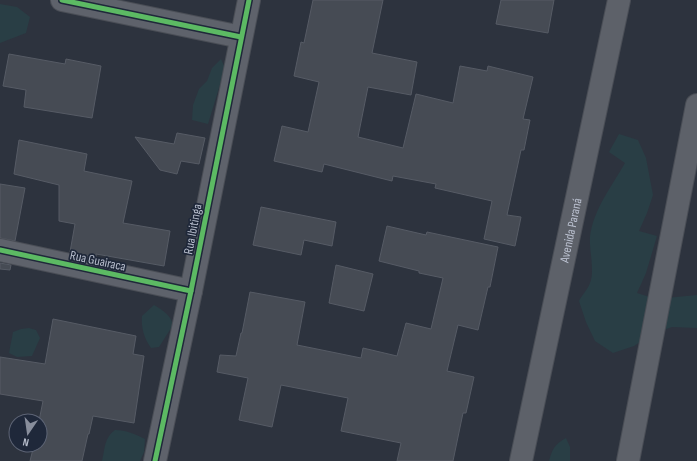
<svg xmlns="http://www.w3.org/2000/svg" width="697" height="461" font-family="'Sofia Sans Condensed',sans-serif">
<rect width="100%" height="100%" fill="#2d333e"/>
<g fill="#293e45">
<polygon points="0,4 17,7 30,17 26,33 0,43"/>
<polygon points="221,59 225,68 208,124 192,120 193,105 199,89 207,81 212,68"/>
<path d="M619 134 638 140 646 158 653 195 647 213 639 231 657 236 646 273 637 293 656 299 697 295V328L672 327 652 334 634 346 613 353 595 341 586 322 579 301C582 295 588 289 590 283 595 271 589 250 590 237 593 210 612 186 625 163L609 152Z"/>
<path d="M154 305C163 310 171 316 173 325L159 347 151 348C144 338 141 328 142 316Z"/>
<polygon points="29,328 36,330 40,338 32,356 17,357 9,353 13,332 21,329"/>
<path d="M115 430C126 430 135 434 145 439L144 452 140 461H102C105 448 104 438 115 430Z"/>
<path d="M566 438 570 447V461H549C552 449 555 444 566 438Z"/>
</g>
<g fill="#464b54" stroke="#565b65">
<polygon points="313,0 383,0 372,53 417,62 411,95 368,87 358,137 403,148 416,94 453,103 460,66 487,71 488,66 533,77 523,119 530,120 524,150 521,150 507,215 521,217 515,246 484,239 492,201 435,188 436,184 393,176 392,181 324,164 322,172 274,161 282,126 308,132 319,82 294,76 301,42 304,43"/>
<polygon points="501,0 554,0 548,33 496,24"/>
<polygon points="9,54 65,64 66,59 101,66 92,118 24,107 26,90 3,86"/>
<polygon points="177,133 205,138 199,164 181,161 177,174 160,170 135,137 174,144"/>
<polygon points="19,140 87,154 84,171 132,181 123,223 170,231 164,266 96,254 96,258 70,252 75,224 59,221 59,185 14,174"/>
<polygon points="0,184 25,188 15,241 0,238"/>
<polygon points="261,207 336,222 332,246 304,240 301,255 253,245"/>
<polygon points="387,226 426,235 427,232 498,247 490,287 488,287 478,330 458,325 447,371 474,377 466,413 463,413 453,461 397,461 401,443 341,431 348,398 281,385 272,427 239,420 248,378 217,372 220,355 236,356 241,333 242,333 250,292 305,302 297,345 312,348 361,358 363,348 397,356 406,323 431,329 443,278 419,273 419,271 379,261"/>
<polygon points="0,263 11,265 10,270 0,269"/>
<polygon points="336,265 373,274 364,311 329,303"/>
<polygon points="53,319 136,336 133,354 144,356 134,423 93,416 89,434 88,434 82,461 30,461 34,445 40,445 40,421 39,421 43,401 0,394 0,357 45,364"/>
</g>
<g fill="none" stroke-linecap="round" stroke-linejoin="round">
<defs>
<g id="minor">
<polyline points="62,0 241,37"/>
<polyline points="0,250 191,291"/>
<polyline points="155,461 191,291 249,0"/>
</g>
<g id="secondary">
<path id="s1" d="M521 461 619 0"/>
<polyline points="628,461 697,105"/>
</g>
</defs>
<use href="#minor" stroke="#4a4e56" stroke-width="24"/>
<use href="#secondary" stroke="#4a4e56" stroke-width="24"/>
<use href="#minor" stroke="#5e626b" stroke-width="22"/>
<use href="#secondary" stroke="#5d6169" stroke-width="22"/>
<defs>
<g id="cycleway">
<polyline points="62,0 241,37"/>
<polyline points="0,250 191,291"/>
<polyline points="155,461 191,291 249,0"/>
</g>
</defs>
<use href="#cycleway" stroke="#1f283a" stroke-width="8"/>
<use href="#cycleway" stroke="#5cba63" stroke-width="5"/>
</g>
<g text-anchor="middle" stroke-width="3.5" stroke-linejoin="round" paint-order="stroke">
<g font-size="13" fill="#b9bfce" stroke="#1f283a">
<text transform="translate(192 229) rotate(-79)" y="5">Rua Ibitinga</text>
<text dy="5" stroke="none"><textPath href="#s1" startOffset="236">Avenida Paraná</textPath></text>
<text transform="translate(98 260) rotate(12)" y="5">Rua Guairaca</text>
</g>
</g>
<g transform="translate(28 433) rotate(193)"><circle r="19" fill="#1f283a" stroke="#5d6475"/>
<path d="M0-3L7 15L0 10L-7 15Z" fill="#888e9c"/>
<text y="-6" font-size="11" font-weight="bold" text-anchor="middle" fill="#b9bfce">N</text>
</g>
</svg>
